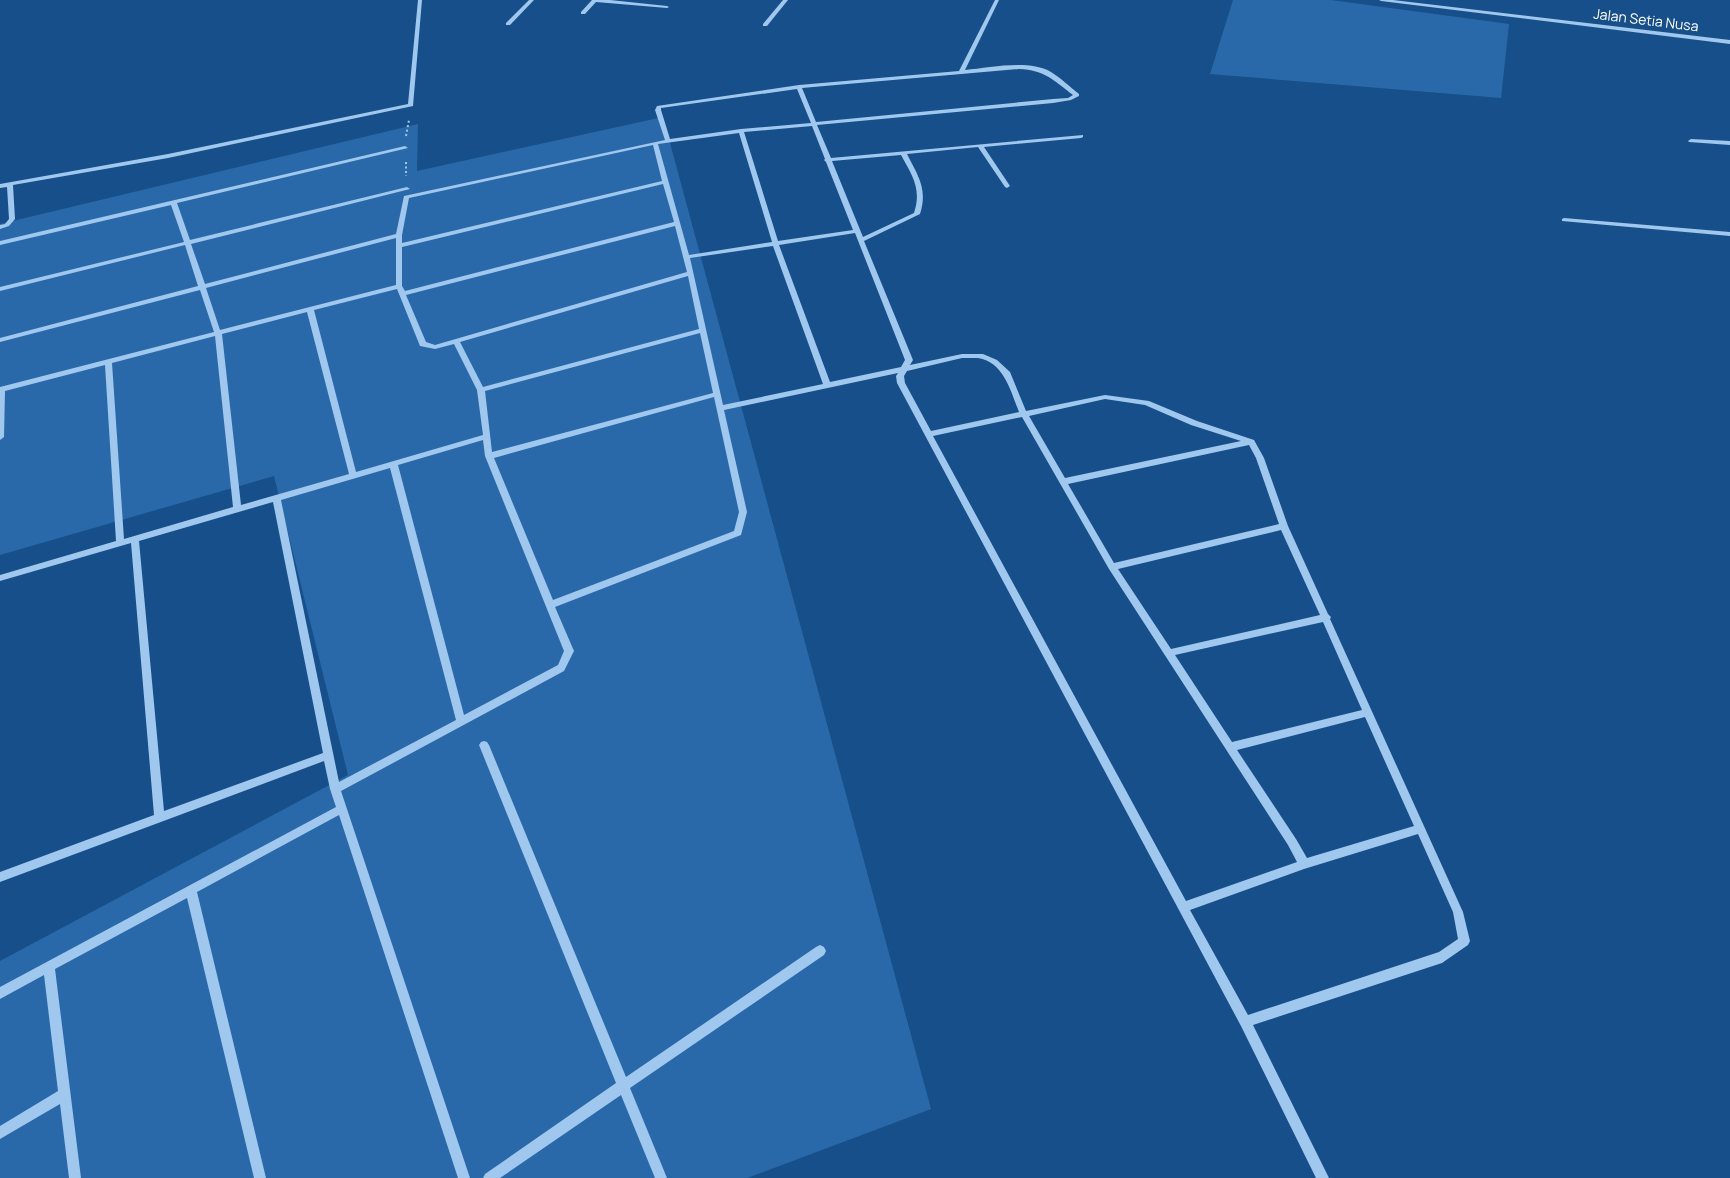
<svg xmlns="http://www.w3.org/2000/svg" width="1730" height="1178" font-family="Manrope,sans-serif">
<rect width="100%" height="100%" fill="#174f8a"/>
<g fill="#2a69a9">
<polygon points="1233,0 1331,0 1509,24 1501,98 1210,74"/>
<polygon points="663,117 931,1109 747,1178 0,1178 0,961 348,775 274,476 0,555 0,224 418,124 417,171"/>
</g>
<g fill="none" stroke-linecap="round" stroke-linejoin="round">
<g stroke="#a0c7ee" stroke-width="2" stroke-dasharray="2 2.5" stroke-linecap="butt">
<polyline points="406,136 409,120"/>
<polyline points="406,162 406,176"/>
</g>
<g fill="#a0c7ee" fill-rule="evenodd">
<polygon points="418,0 422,0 413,106 168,158 13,185 15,219 9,226 0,229 0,225 5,224 9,219 7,187 0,188 0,184 168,154 408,104"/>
<polygon points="529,0 534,0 510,25 506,25 506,23"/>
<polygon points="592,0 610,0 667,6 669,7 667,8 596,2 585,14 581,14 581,12"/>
<polygon points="783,0 788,0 767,26 763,26 763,24"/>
<path d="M995 0H999L965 70C990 68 1028 59 1051 72 1061 78 1070 87 1079 94V96L1071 100 1053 103 817 125 831 158 1083 135V137L1081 138 984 147 1010 186 1007 188 1005 187 978 147 907 154C918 176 928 189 920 214L864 241 913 360 910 365 962 354H983L997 360 1010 372 1026 411 1105 395 1149 401 1197 421 1254 440 1264 458 1288 526 1328 614 1331 617 1330 619 1463 912 1470 941 1468 945 1442 963 1253 1025 1329 1178H1316L1241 1026 897 383 896 376 898 373 724 410 747 512 741 535 555 607 574 651 564 671 341 791 470 1178H458L339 815 197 892 266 1178H254L187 898 55 969 81 1178H69L60 1104 0 1139V1126L58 1091 44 975 0 999V987L336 807 330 789 324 761 0 882V872L154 815 131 543 0 581V575L116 541 105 365 5 391 4 437 0 440V387L214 332 200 290 0 342V338L198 286 185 245 0 291V287L184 242 171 205 0 245V241L405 146 408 148 177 203 190 240 407 187 410 189 191 244 205 284 396 234 404 196 665 140 655 110 657 106 799 85 959 71ZM1019 69C1045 70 1053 80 1073 95L1068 98 1053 99 816 122 802 88ZM797 89 811 123 741 129 670 139 661 110V108ZM812 126 825 159 824 160 826 162 853 230 778 241 744 132ZM739 133 772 242 689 255 658 144ZM653 145 662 181 402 243V235L409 198ZM901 155C912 175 922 189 914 213L863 237 832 161ZM663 184 674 222 405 291 402 286V247ZM675 226 687 272 435 345 426 342 406 295ZM855 233 905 360 901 367 830 382 779 245ZM396 238V285L220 330 206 288ZM773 246 823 384 723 405 690 258ZM688 276 699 329 483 387 460 342ZM397 289 420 346 435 349 454 344 477 390 483 435 356 472 314 310ZM307 312 349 474 241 505 222 334ZM700 333 713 393 492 452 485 391ZM215 336 233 507 124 539 112 363ZM962 358C967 358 973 358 978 358 1004 362 1011 392 1019 412L931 431 905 383 904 376 907 371ZM714 397 739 512 734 531 553 600 494 458ZM1105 399 1145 405 1191 425 1241 441 1065 478 1029 416ZM1022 417 1109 569 1288 845 1297 862 1186 901 933 436ZM483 440 485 456 564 651 558 665 464 715 398 465ZM1249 445 1256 458 1279 524 1114 563 1068 484ZM390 468 456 720 339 782 281 500ZM273 502 323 753 164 811 139 541ZM1281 530 1320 615 1171 649 1118 569ZM1323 622 1362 710 1232 742 1175 655ZM1365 717 1414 826 1307 858 1296 839 1237 750ZM1418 834 1453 912 1458 939 1439 952 1248 1015 1190 910 1304 869Z"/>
<polygon points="1379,0 1393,0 1730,40 1730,44 1381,1"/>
<polygon points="1691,139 1730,141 1730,145 1689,142 1688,141"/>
<polygon points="1564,218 1730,232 1730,236 1562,221 1562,219"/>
<polygon points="484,741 487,742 489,745 626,1077 816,947 820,945 824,947 826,951 824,955 630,1088 667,1178 655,1178 621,1095 500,1178 483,1178 485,1174 616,1083 479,745 481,742"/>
</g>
</g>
<g text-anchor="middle" stroke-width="4.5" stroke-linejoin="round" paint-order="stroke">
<g font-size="14" fill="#fff" stroke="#174f8a">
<text transform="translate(1646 20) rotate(7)" y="5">Jalan Setia Nusa</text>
</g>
</g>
</svg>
